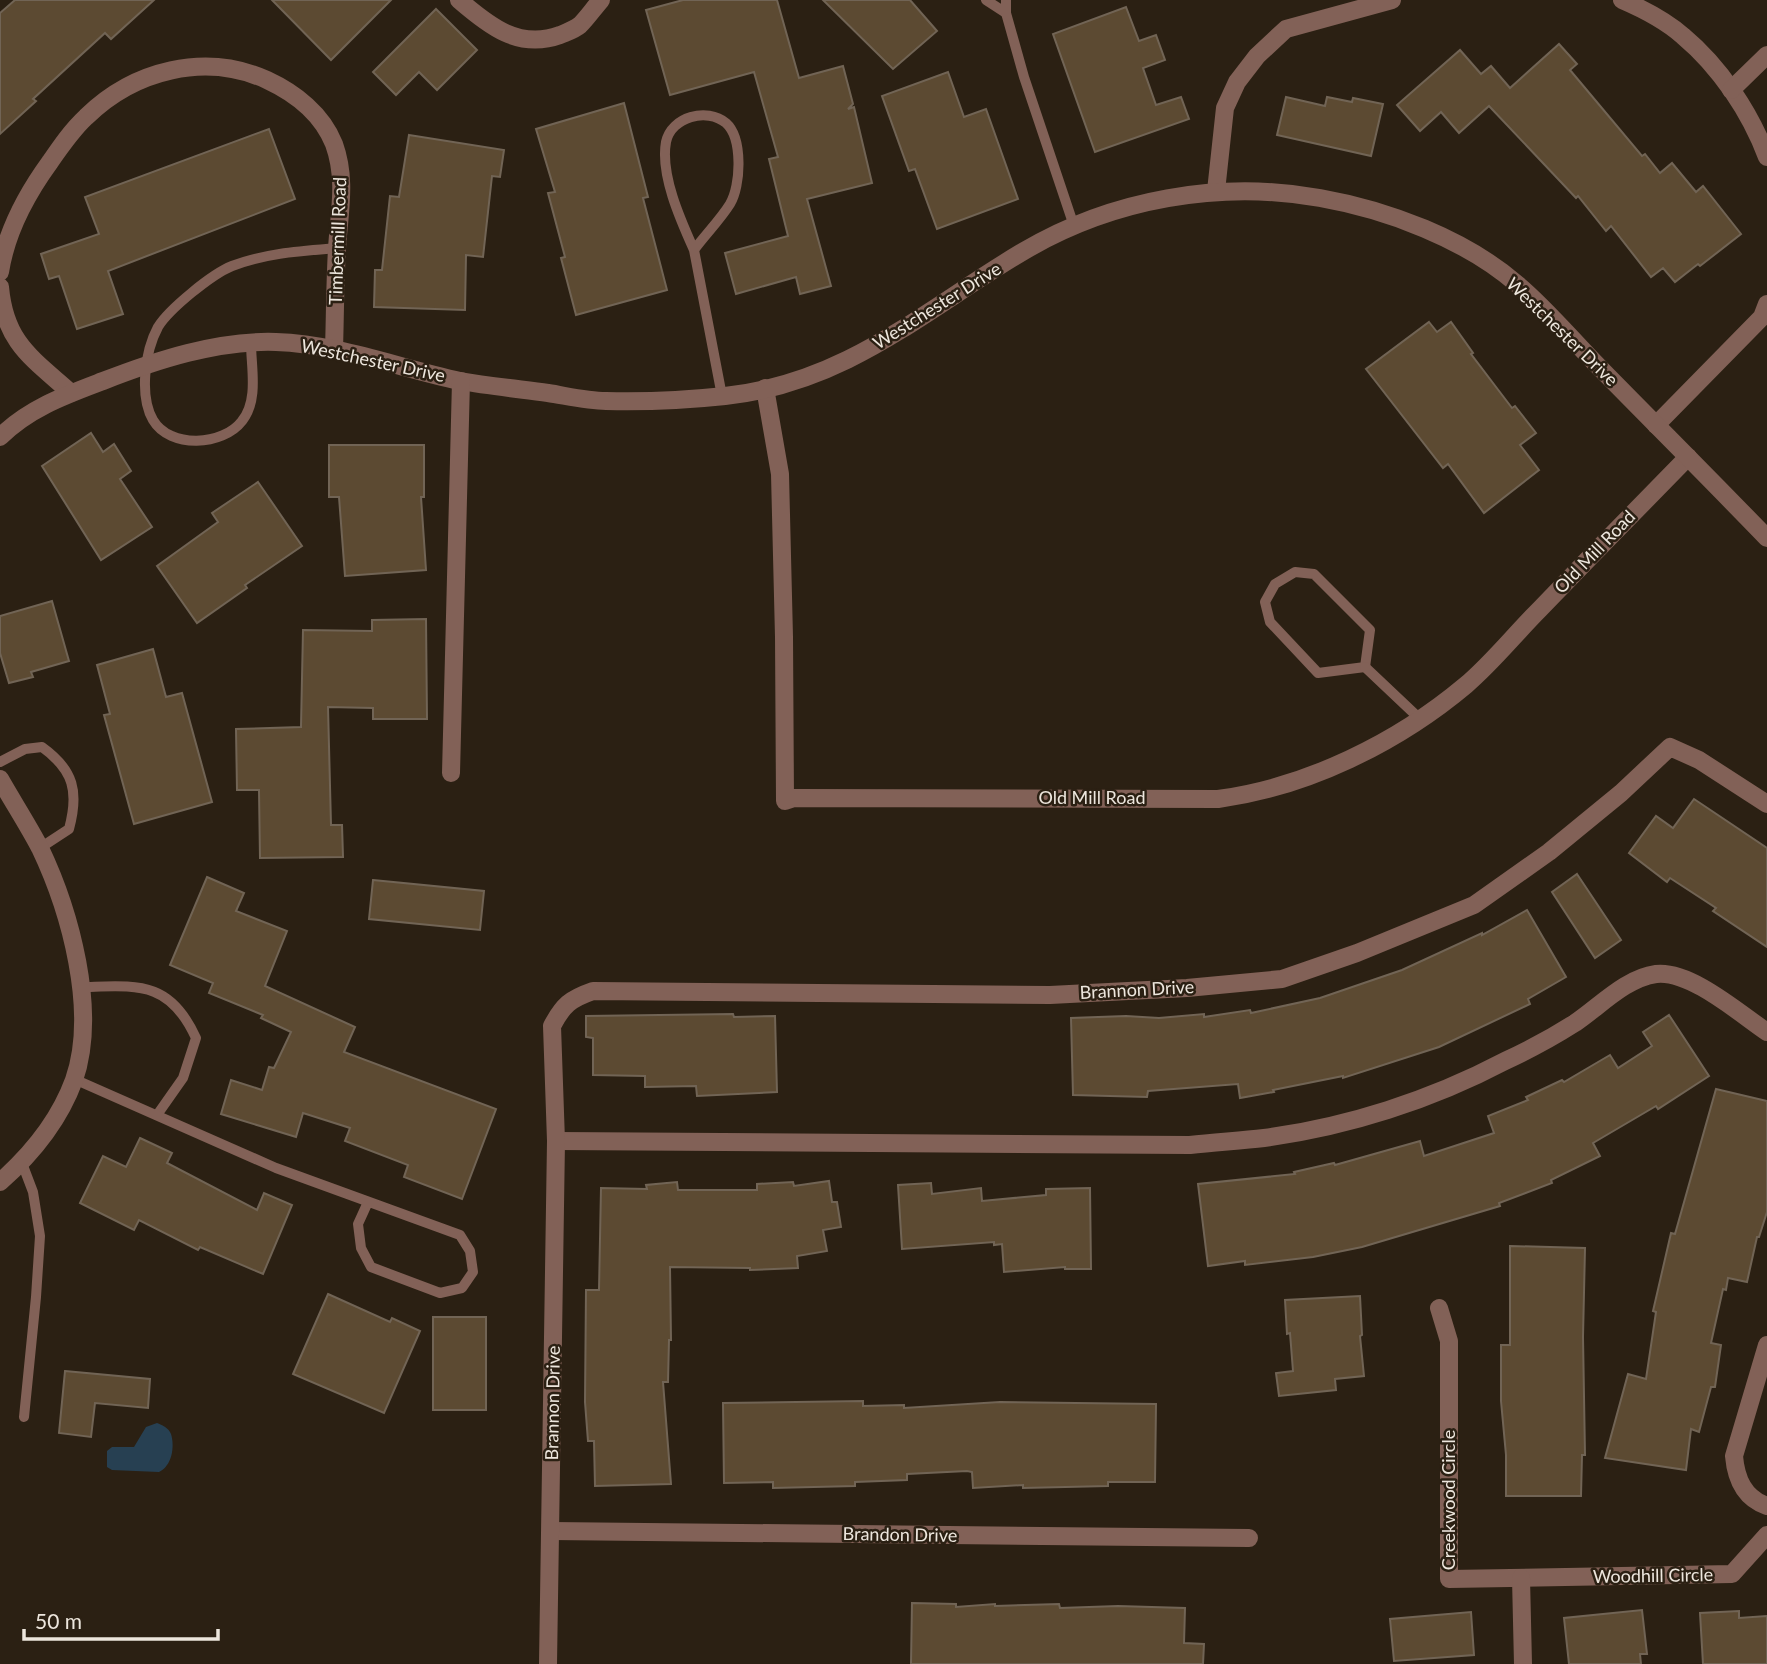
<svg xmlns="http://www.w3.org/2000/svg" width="1767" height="1664" font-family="Lato,sans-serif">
<rect width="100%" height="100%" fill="#2b2013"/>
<path fill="#274052" d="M157 1423C162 1425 169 1428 171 1434 175 1447 172 1466 159 1472L112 1470 107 1467V1451L112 1447H134L146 1427Z"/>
<g fill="#5c4a32" stroke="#716455" stroke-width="2">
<polygon points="15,0 154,0 111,39 105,33 33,99 36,101 0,134 0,13"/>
<polygon points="272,0 391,0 331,60"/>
<polygon points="683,0 777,0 799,78 843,66 853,104 848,109 854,107 872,183 807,199 831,286 800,294 796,277 736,294 725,253 788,236 769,159 778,157 754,72 670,95 646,10"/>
<polygon points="823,0 910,0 937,31 893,69"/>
<polygon points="1126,7 1139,41 1156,35 1165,60 1143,68 1156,105 1181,97 1189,119 1095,152 1053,34"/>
<polygon points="436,9 477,50 437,90 419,72 396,95 373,72"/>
<polygon points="1559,44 1577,64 1570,70 1642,156 1645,154 1660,173 1672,163 1696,192 1703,186 1741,234 1700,266 1698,264 1675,282 1663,268 1651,277 1611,226 1606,231 1578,196 1576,198 1489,106 1459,133 1441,112 1420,131 1397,105 1460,50 1481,74 1491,66 1510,88"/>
<polygon points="948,72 964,117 986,109 1018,199 937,229 915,169 909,171 882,96"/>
<polygon points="1286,97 1325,106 1327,97 1352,102 1353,98 1383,104 1371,156 1277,135"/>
<polygon points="624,103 648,197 643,198 667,290 576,315 561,258 565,257 548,193 555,192 536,129"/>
<polygon points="269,129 295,199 108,271 123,314 77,329 59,276 49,279 41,254 99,234 85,197"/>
<polygon points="409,135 504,150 500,177 492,176 483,257 466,255 465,310 374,307 375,270 382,270 390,196 399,197"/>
<polygon points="1429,322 1437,332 1451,322 1473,353 1471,354 1512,408 1515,406 1536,433 1520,445 1539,470 1484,513 1448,464 1443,468 1366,369"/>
<polygon points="91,433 103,452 114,444 131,471 120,479 152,527 101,560 42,466"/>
<polygon points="329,445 424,445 424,497 421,497 426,570 345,576 339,497 329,497"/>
<polygon points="258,482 302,546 245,585 247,588 197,623 157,566 218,522 212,513"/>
<polygon points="52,601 69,661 31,672 33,677 9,683 0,653 0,616"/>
<polygon points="426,619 427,719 373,719 373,708 328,707 331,825 342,825 343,857 260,858 259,790 237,790 236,729 301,727 303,630 372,631 372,620"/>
<polygon points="153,649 166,697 182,693 212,802 134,824 104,715 110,714 97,665"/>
<polygon points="1694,799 1767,848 1767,947 1713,911 1716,908 1670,878 1667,882 1629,853 1656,816 1673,828"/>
<polygon points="1577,874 1621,940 1595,958 1552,892"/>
<polygon points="207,877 244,893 236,911 287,931 265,986 355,1027 344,1052 496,1109 462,1199 404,1177 408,1165 345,1141 350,1128 303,1113 296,1137 221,1114 231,1080 262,1090 269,1067 274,1068 291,1032 261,1018 263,1015 209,993 213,983 170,965"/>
<polygon points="373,880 484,891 480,930 369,919"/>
<polygon points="1527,910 1566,977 1528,999 1530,1004 1439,1047 1343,1078 1343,1076 1273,1090 1274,1092 1240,1098 1238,1084 1148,1091 1147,1097 1073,1095 1071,1018 1126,1016 1159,1018 1204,1014 1204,1017 1250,1010 1251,1013 1320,998 1402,970 1482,933 1482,935"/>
<polygon points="733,1014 734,1017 775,1016 777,1092 697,1096 696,1086 645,1087 645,1076 593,1075 593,1038 586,1037 586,1016"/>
<polygon points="1669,1015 1709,1076 1658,1109 1656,1106 1593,1143 1600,1156 1551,1180 1552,1183 1499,1203 1500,1206 1362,1247 1313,1257 1245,1265 1245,1261 1208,1266 1198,1184 1295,1174 1294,1172 1334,1163 1335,1165 1420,1141 1424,1156 1494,1133 1488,1116 1528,1100 1526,1097 1562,1080 1564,1082 1610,1055 1618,1068 1652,1046 1643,1032"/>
<polygon points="1716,1089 1767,1101 1767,1212 1759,1237 1757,1237 1747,1282 1728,1278 1726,1290 1723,1289 1711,1343 1721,1345 1715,1387 1711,1387 1699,1432 1691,1429 1686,1470 1605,1458 1628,1374 1646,1379 1656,1312 1653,1311 1671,1233 1675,1234"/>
<polygon points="140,1138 172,1153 167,1163 257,1210 264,1193 292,1205 263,1274 200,1247 198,1250 139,1220 134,1230 80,1203 103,1156 126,1167"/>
<polygon points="829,1181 832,1202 837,1202 841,1227 823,1230 827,1251 797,1256 798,1268 750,1270 750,1268 670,1267 671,1340 669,1340 668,1382 663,1382 671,1484 595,1486 594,1441 588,1441 585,1402 586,1290 599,1290 601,1188 647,1189 646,1185 677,1182 678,1190 757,1190 757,1184 793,1182 794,1186"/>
<polygon points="931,1183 932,1194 981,1188 982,1201 1046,1195 1046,1189 1090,1188 1091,1269 1065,1269 1065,1267 1004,1272 1002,1244 994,1245 994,1242 902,1249 898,1185"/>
<polygon points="1510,1246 1585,1248 1583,1337 1585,1455 1582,1455 1581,1496 1506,1496 1506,1455 1501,1401 1501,1345 1510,1345"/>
<polygon points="328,1294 390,1322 392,1318 420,1331 384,1413 293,1374"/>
<polygon points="1360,1296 1362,1335 1360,1336 1364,1376 1335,1379 1336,1390 1279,1396 1276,1373 1293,1371 1290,1333 1287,1334 1285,1300"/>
<rect x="433" y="1317" width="53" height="93"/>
<polygon points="65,1371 150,1379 148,1408 95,1403 91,1437 59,1433"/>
<polygon points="863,1401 863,1406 904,1405 904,1408 1000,1402 1156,1404 1155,1482 1108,1482 1108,1486 1023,1488 1023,1485 973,1488 972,1472 967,1471 907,1474 907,1480 855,1482 855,1486 773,1488 773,1482 724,1483 723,1403"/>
<polygon points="912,1603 956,1604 956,1607 995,1604 995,1606 1059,1604 1060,1608 1118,1606 1185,1608 1184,1643 1204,1644 1203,1664 911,1664"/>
<polygon points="1642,1610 1647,1654 1640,1654 1641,1664 1569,1664 1564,1618"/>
<polygon points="1739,1611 1739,1618 1767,1616 1767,1664 1703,1664 1700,1613"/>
<polygon points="1471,1612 1474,1655 1394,1661 1390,1619"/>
</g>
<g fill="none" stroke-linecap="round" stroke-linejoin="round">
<g stroke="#826157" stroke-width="10">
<polyline points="986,0 1006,13"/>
<polyline points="1006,0 1006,13 1024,77 1074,226"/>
<path d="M694 250C681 221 660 175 666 142 671 117 707 107 726 123 743 138 741 186 730 204 720 220 705 235 694 250L722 396"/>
<path d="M251 343C251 367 259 400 242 421 223 446 170 449 153 420 139 396 145 351 158 327 169 309 212 274 232 266 266 253 301 251 337 248"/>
<polygon points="1295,572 1314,574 1370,630 1365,667 1318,673 1270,622 1265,602 1275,584"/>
<polyline points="1365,667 1420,719"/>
<path d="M0 762 25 749 42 747C74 770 79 792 69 829L40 848"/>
<path d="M80 987C136 986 169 979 196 1038L183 1078 157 1115"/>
<polyline points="74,1079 276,1168 460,1235 470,1251 473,1272 462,1288 440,1293 371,1267 361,1248 358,1224 368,1202"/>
<polyline points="22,1163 33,1192 40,1236 36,1297 24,1417"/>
</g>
<g stroke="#826157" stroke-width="18">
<path d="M459 0C489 26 519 50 560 35 567 32 574 30 580 25 587 18 594 8 601 0"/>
<path d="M1622 0C1643 9 1666 21 1683 36 1720 67 1750 112 1767 157"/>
<polyline points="1731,90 1767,55"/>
<polyline points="1216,191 1225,108 1237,82 1257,56 1286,29 1392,0"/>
<path d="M0 272C6 233 26 195 50 162 61 146 72 130 86 117 134 70 205 52 267 80 295 93 322 114 334 144 347 180 339 213 337 249 335 283 335 317 334 350"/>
<path d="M0 287C5 343 32 358 71 393"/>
<path d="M765 388 780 474 784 637 785 801 794 798 1218 799C1307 787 1397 743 1466 685 1492 663 1515 634 1540 609 1589 558 1638 508 1688 457"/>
<polyline points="1656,425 1762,317 1767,304"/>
<path d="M0 437C29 408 66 395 103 381 157 360 218 340 276 342 338 344 399 368 460 381 489 386 518 389 548 393 567 396 587 401 606 401 644 402 687 400 725 396 847 383 924 310 1024 251 1112 199 1220 180 1320 198 1388 210 1465 239 1517 284 1547 309 1573 341 1601 369 1656 425 1712 481 1767 538"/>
<polyline points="451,773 461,381"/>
<path d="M0 779C13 802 28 825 40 848 70 911 98 1011 74 1080 59 1121 33 1153 0 1182"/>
<path d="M556 1141 1190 1145C1214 1142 1239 1141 1264 1138 1347 1127 1431 1100 1505 1061 1529 1050 1553 1037 1575 1023 1600 1006 1626 978 1656 974 1690 970 1739 1013 1767 1032"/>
<polyline points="1439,1308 1449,1341 1449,1579 1732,1574 1767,1535"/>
<path d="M1767 1345 1734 1456C1736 1479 1744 1498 1767 1506"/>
<polyline points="551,1531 1249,1538"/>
<polyline points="1521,1578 1523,1664"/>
<path d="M548 1664 556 1141 552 1026C563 1005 570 999 593 991L1050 995 1187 988 1282 979 1357 953 1474 905 1549 852 1621 793 1670 747 1699 760 1767 804"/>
</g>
</g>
<g text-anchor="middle" stroke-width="5" stroke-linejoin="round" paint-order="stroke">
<g font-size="18" fill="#ede6dd" stroke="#2b2013">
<text transform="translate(338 241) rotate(-88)" y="6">Timbermill Road</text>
<text transform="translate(937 306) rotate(-32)" y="6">Westchester Drive</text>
<text transform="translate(1562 332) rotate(44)" y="6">Westchester Drive</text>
<text transform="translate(373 361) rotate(12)" y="6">Westchester Drive</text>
<text transform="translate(1595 552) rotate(-46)" y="6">Old Mill Road</text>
<text x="1092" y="804">Old Mill Road</text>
<text transform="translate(1137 990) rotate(-3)" y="6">Brannon Drive</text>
<text transform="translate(553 1403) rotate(-89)" y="6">Brannon Drive</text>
<text transform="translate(1449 1500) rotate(-90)" y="6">Creekwood Circle</text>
<text transform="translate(900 1535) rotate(1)" y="6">Brandon Drive</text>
<text transform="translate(1653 1576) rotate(-1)" y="6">Woodhill Circle</text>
</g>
</g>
<path d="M24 1629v10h194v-10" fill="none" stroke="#ede6dd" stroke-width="3.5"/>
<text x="35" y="1629" font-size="21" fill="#ede6dd" stroke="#2b2013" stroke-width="5" paint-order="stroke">50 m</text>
</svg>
